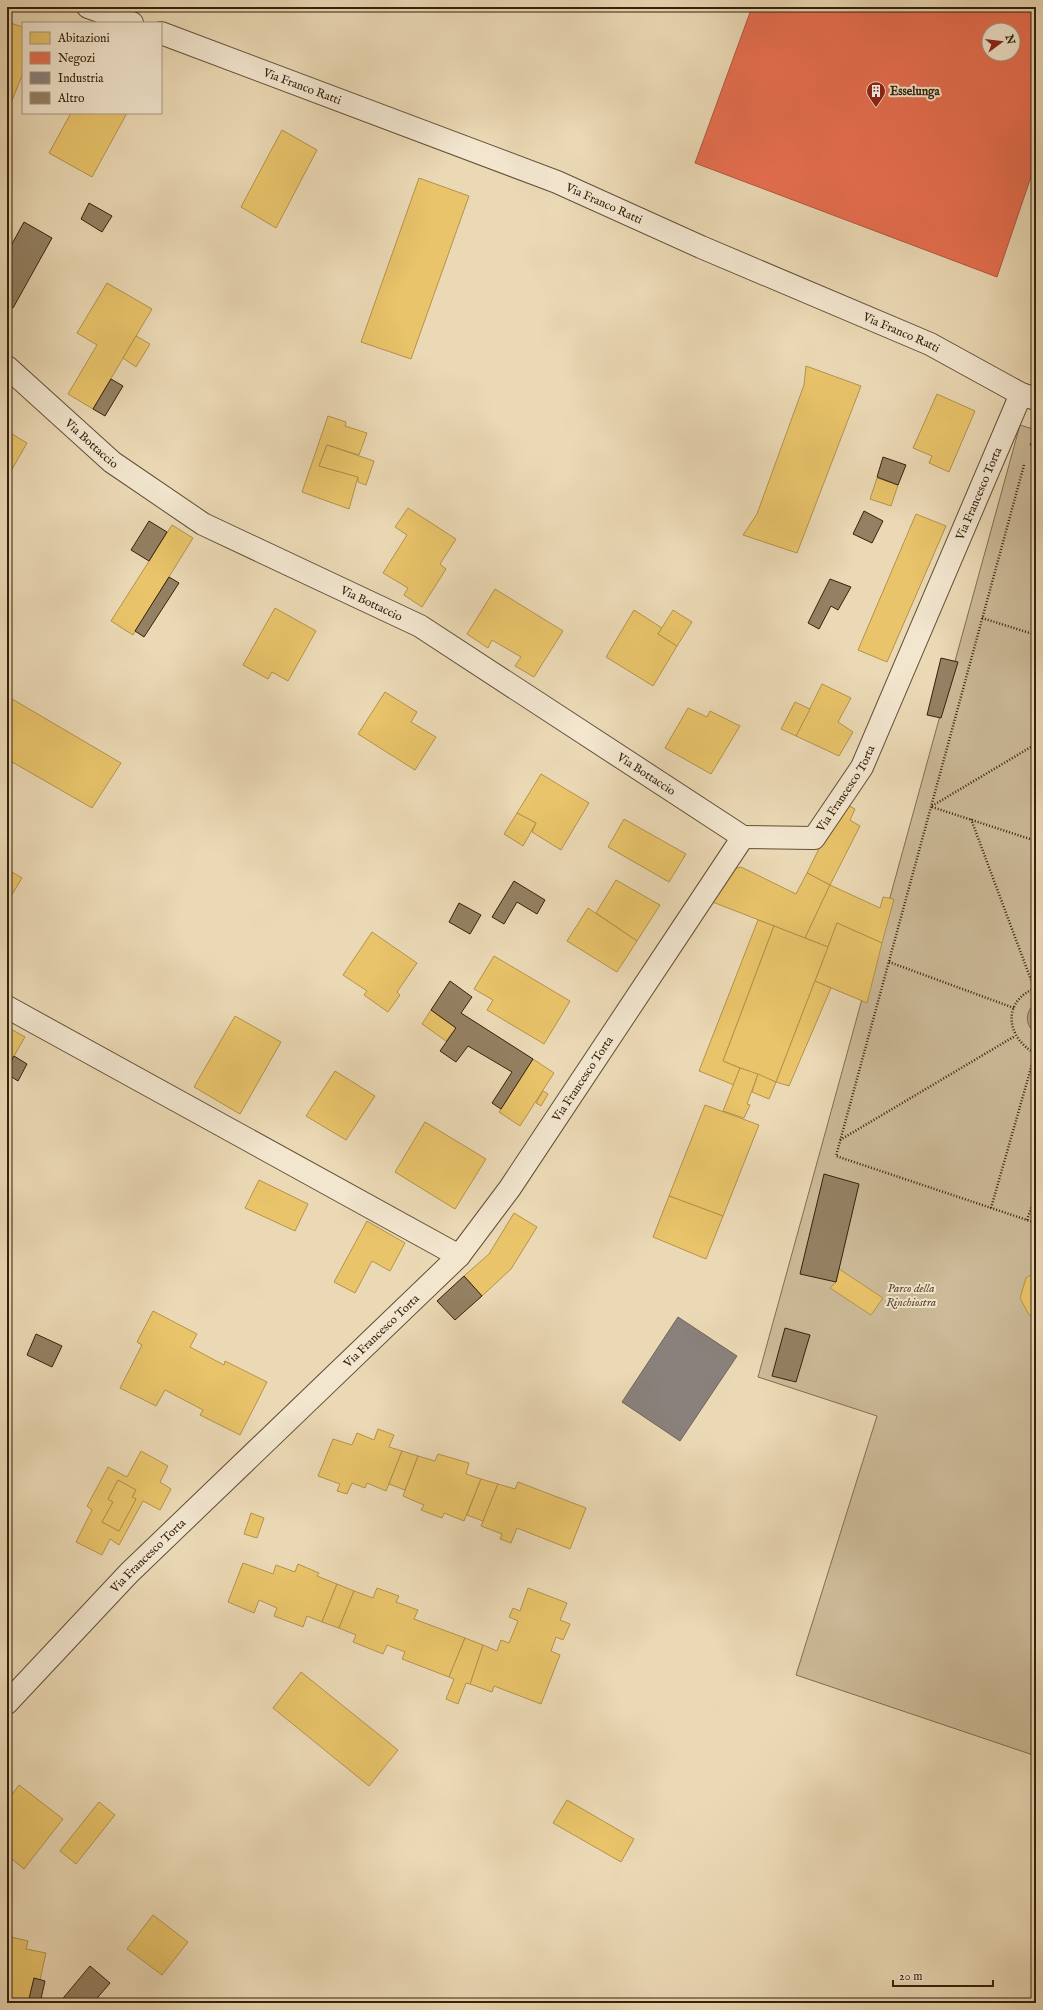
<svg xmlns="http://www.w3.org/2000/svg" width="1043" height="2010" font-family="'IM FELL English',serif">
<rect width="100%" height="100%" fill="#ebd9b5"/>
<filter id="stains"><feTurbulence type="fractalNoise" baseFrequency=".005" numOctaves="4"/><feColorMatrix values="0 0 0 0 .2 0 0 0 0 .09 0 0 0 0 .02 0 0 0 .5 -.17"/></filter>
<radialGradient id="worn" r=".72"><stop offset=".6" stop-color="#630" stop-opacity="0"/><stop offset="1" stop-color="#630" stop-opacity=".3"/></radialGradient>
<polygon fill="#ccba98" stroke="#806e51" points="1020,425 1036,430 1036,1756 796,1675 877,1416 758,1377"/>
<path fill="#ad9a7b" stroke="#7d6a4e" d="M1036 1003V1033C1024 1026 1025 1010 1036 1003Z"/>
<g fill="#e9c46a" stroke="#b3934d" fill-rule="evenodd">
<polygon points="7,22 23,27 23,73 9,108 7,107"/>
<polygon points="71,113 127,113 92,177 49,153"/>
<polygon points="282,130 317,150 276,228 241,207"/>
<polygon points="419,178 469,196 411,359 361,342"/>
<polygon points="107,283 152,309 93,409 68,394 97,345 77,333"/>
<polygon points="136,336 150,344 136,367 123,358"/>
<polygon points="806,366 861,386 797,553 743,535 757,514 804,385"/>
<polygon points="937,394 975,411 949,472 929,463 932,456 913,448"/>
<polygon points="328,416 346,422 345,426 367,433 359,455 327,445 319,466 358,477 349,509 302,492"/>
<polygon points="7,431 27,443 7,478"/>
<polygon points="327,445 374,461 366,485 358,482 358,477 319,466"/>
<polygon points="877,478 898,485 891,506 870,499"/>
<polygon points="408,508 456,539 440,564 446,569 422,607 404,595 408,588 383,573 407,535 395,527"/>
<polygon points="916,514 946,526 887,662 858,650"/>
<polygon points="172,525 193,538 133,635 111,621"/>
<polygon points="495,589 563,631 534,677 515,666 521,657 492,640 488,648 467,634"/>
<polygon points="275,608 316,631 288,681 272,672 268,679 243,665"/>
<polygon points="634,610 662,628 658,634 677,646 653,686 606,657"/>
<polygon points="673,610 692,622 677,646 658,634"/>
<polygon points="822,684 851,698 838,722 853,732 839,756 796,736"/>
<polygon points="385,692 417,712 411,722 436,737 415,770 358,734"/>
<polygon points="7,696 121,763 92,808 7,759"/>
<polygon points="795,702 810,709 796,736 781,729"/>
<polygon points="688,708 707,717 710,711 740,726 711,774 665,748"/>
<polygon points="541,774 589,803 561,850 532,832 536,823 517,813"/>
<polygon points="842,802 855,809 850,820 860,826 830,885 807,873"/>
<polygon points="517,813 536,823 523,846 504,834"/>
<polygon points="624,819 686,854 669,882 608,847"/>
<polygon points="741,867 796,894 807,873 830,885 805,938 710,901 727,871"/>
<polygon points="7,869 22,878 7,903"/>
<polygon points="616,880 660,905 637,941 596,913"/>
<polygon points="830,885 880,908 883,897 894,899 882,943 837,923 828,947 805,938"/>
<polygon points="588,908 637,941 617,972 567,941"/>
<polygon points="758,920 774,926 723,1061 740,1068 734,1085 699,1071"/>
<polygon points="837,923 882,943 867,1003 815,981"/>
<polygon points="774,926 828,947 776,1082 723,1061"/>
<polygon points="372,932 417,963 397,992 400,995 388,1012 364,995 367,991 343,975"/>
<polygon points="494,956 570,1001 544,1044 487,1010 493,1000 474,989"/>
<polygon points="815,981 831,988 789,1086 776,1082"/>
<polygon points="431,1010 456,1028 446,1041 422,1024"/>
<polygon points="235,1016 281,1042 240,1114 194,1087"/>
<polygon points="7,1027 25,1037 7,1068"/>
<polygon points="533,1059 554,1073 520,1126 499,1112"/>
<polygon points="740,1068 758,1074 747,1104 750,1105 744,1118 723,1111"/>
<polygon points="335,1071 375,1096 346,1140 306,1116"/>
<polygon points="758,1074 776,1082 769,1099 752,1092"/>
<polygon points="543,1091 548,1094 541,1106 536,1103"/>
<polygon points="705,1105 759,1125 723,1216 669,1196"/>
<polygon points="425,1122 486,1159 455,1209 395,1172"/>
<polygon points="259,1180 308,1204 295,1231 245,1208"/>
<polygon points="669,1196 723,1216 706,1259 653,1237"/>
<polygon points="514,1213 537,1227 511,1269 482,1296 464,1276 489,1254"/>
<polygon points="367,1221 405,1243 390,1271 372,1261 355,1293 334,1282"/>
<polygon points="839,1269 883,1298 871,1315 830,1288 836,1282"/>
<polygon points="1036,1272 1036,1317 1029,1315 1020,1298 1026,1278"/>
<polygon points="153,1311 197,1334 190,1347 224,1365 225,1361 267,1382 240,1435 200,1415 203,1410 165,1390 156,1406 120,1388 142,1345 137,1342"/>
<polygon points="1036,1336 1036,1350 1032,1349"/>
<polygon points="378,1429 394,1435 389,1447 402,1451 386,1491 367,1483 365,1488 352,1483 347,1494 337,1491 340,1484 318,1476 333,1439 352,1445 357,1433 374,1440"/>
<path d="M141 1451 168 1466 160 1482 171 1489 160 1510 143 1501 119 1545 110 1539 102 1555 76 1542 92 1510 87 1506 108 1467 127 1477ZM118 1480 136 1490 132 1497 136 1499 119 1531 102 1522 113 1502 108 1499Z"/>
<polygon points="402,1451 418,1456 405,1490 389,1484"/>
<polygon points="438,1454 469,1463 466,1474 481,1479 464,1521 444,1513 442,1518 421,1510 424,1505 403,1496 418,1456 435,1461"/>
<polygon points="481,1479 498,1484 483,1521 467,1515"/>
<polygon points="118,1480 136,1490 132,1497 136,1499 119,1531 102,1522 113,1502 108,1499"/>
<polygon points="518,1482 586,1508 570,1549 517,1528 511,1543 500,1539 502,1534 481,1526 498,1484 515,1489"/>
<polygon points="251,1513 264,1518 257,1538 244,1534"/>
<polygon points="243,1563 273,1574 276,1565 295,1572 298,1564 319,1573 317,1576 337,1584 322,1622 307,1616 303,1627 274,1616 277,1608 259,1600 254,1613 228,1602"/>
<polygon points="337,1584 354,1591 339,1628 322,1622"/>
<polygon points="377,1588 399,1596 396,1602 418,1610 414,1619 465,1638 449,1677 402,1659 405,1652 387,1645 383,1654 353,1642 356,1635 339,1628 354,1591 373,1598"/>
<polygon points="528,1588 567,1603 560,1620 570,1624 563,1640 556,1637 551,1651 560,1655 541,1704 494,1686 492,1692 470,1684 483,1645 497,1651 501,1640 509,1643 518,1621 509,1617 513,1608 520,1611"/>
<polygon points="465,1638 483,1645 470,1684 466,1683 458,1704 446,1699 454,1679 449,1677"/>
<polygon points="301,1672 398,1750 369,1786 273,1708"/>
<polygon points="19,1785 63,1819 24,1869 7,1855 7,1801"/>
<polygon points="567,1800 634,1839 621,1862 553,1823"/>
<polygon points="99,1802 115,1815 76,1864 60,1851"/>
<polygon points="153,1915 188,1942 162,1975 127,1949"/>
<polygon points="7,1936 28,1941 26,1949 46,1953 40,1980 34,1978 28,2003 7,2003"/>
</g>
<path fill="#e76f51" stroke="#b2583c" fill-rule="evenodd" d="M752 7H1036V162L997 277 695 163ZM989 30H1013V54H989Z"/>
<polygon fill="#8a817c" stroke="#70645a" points="678,1317 737,1356 680,1441 622,1402"/>
<g fill="#948163" stroke="#35210a">
<polygon points="89,203 112,216 102,232 81,219"/>
<polygon points="24,222 52,238 13,308 7,304 7,253"/>
<polygon points="111,379 123,386 105,416 93,409"/>
<polygon points="883,457 906,465 898,485 877,477"/>
<polygon points="864,511 883,521 872,543 853,534"/>
<polygon points="149,521 167,532 149,561 131,550"/>
<polygon points="169,577 179,583 144,637 135,631"/>
<polygon points="830,579 851,587 838,610 831,606 819,629 808,623"/>
<polygon points="941,658 958,662 941,718 927,715"/>
<polygon points="514,881 545,900 537,914 517,902 504,924 492,917"/>
<polygon points="459,903 481,915 470,934 449,922"/>
<polygon points="450,981 472,997 461,1013 533,1059 501,1109 492,1103 512,1072 468,1046 456,1062 440,1051 456,1028 431,1010"/>
<polygon points="14,1056 27,1064 18,1081 7,1074 7,1068"/>
<polygon points="824,1174 859,1184 836,1282 800,1274"/>
<polygon points="464,1276 482,1296 455,1320 437,1301"/>
<polygon points="785,1328 810,1335 796,1382 772,1376"/>
<polygon points="36,1334 62,1346 52,1367 27,1355"/>
<polygon points="90,1966 110,1983 93,2003 59,2003"/>
<polygon points="34,1978 45,1981 40,2003 28,2003"/>
</g>
<g fill="none" stroke-linecap="round" stroke-linejoin="round">
<defs>
<g id="minor">
<polyline points="88,7 132,23"/>
<path id="s1" d="M161 33 557 182 701 247 930 344 1021 394 1036 399"/>
<path id="s2" d="M7 367 112 462 203 524 420 626 743 837"/>
<path id="s3" d="M743 837 814 838 862 767 1021 394"/>
<polyline points="7,1007 459,1256"/>
<path id="s4" d="M7 1703 129 1573 459 1256 510 1188 743 837"/>
</g>
</defs>
<use href="#minor" stroke="#624f35" stroke-width="24"/>
<g stroke="#35210a" stroke-width="2.5" stroke-dasharray="1 2" stroke-linecap="butt">
<polyline points="1030,444 1036,446"/>
<polyline points="1024,465 836,1156 1036,1223"/>
<polyline points="982,618 1036,635"/>
<polyline points="932,806 1036,744"/>
<polyline points="932,807 1036,841"/>
<polyline points="971,819 1034,988"/>
<polyline points="889,962 1014,1008"/>
<path d="M1036 1054C1006 1038 1001 1001 1036 988"/>
<polyline points="840,1140 1015,1036"/>
<polyline points="991,1208 1035,1054"/>
<polyline points="1027,1220 1036,1194"/>
</g>
<use href="#minor" stroke="#f2e6cf" stroke-width="22"/>
</g>
<defs>
<symbol id="building-pin" viewBox="-11 -11 22 30"><path d="M0 17L-7.5 6A9.5 9.5 0 1 1 7.5 6Z" fill="#8f2418" stroke="#f2e6cf"/><path d="M-4-6H4V6H1V3H-1V6H-4ZM-2.5-4.3h1.7v1.8h-1.7ZM.8-4.3h1.7v1.8H.8ZM-2.5-1h1.7V.8h-1.7ZM.8-1h1.7V.8H.8Z" fill="#fff"/></symbol>
</defs>
<g fill-rule="evenodd">
<use href="#building-pin" x="865" y="80" width="22" height="30"/>
</g>
<g text-anchor="middle" stroke-width="4" stroke-linejoin="round" paint-order="stroke">
<g font-size="12" fill="#35210a" stroke="#f2e6cf">
<text dy="4" stroke="none"><textPath href="#s1" startOffset="151">Via Franco Ratti</textPath></text>
<text dy="4" stroke="none"><textPath href="#s1" startOffset="475">Via Franco Ratti</textPath></text>
<text dy="4" stroke="none"><textPath href="#s1" startOffset="799">Via Franco Ratti</textPath></text>
<text dy="4" stroke="none"><textPath href="#s2" startOffset="114">Via Bottaccio</textPath></text>
<text dy="4" stroke="none"><textPath href="#s3" startOffset="454">Via Francesco Torta</textPath></text>
<text dy="4" stroke="none"><textPath href="#s2" startOffset="438">Via Bottaccio</textPath></text>
<text dy="4" stroke="none"><textPath href="#s2" startOffset="762">Via Bottaccio</textPath></text>
<text dy="4" stroke="none"><textPath href="#s3" startOffset="130">Via Francesco Torta</textPath></text>
<text dy="4" stroke="none"><textPath href="#s4" startOffset="852">Via Francesco Torta</textPath></text>
<text dy="4" stroke="none"><textPath href="#s4" startOffset="528">Via Francesco Torta</textPath></text>
<text dy="4" stroke="none"><textPath href="#s4" startOffset="204">Via Francesco Torta</textPath></text>
</g>
<g font-size="12" font-weight="bold" fill="#35210a" stroke="#f2e6cf" text-anchor="start">
<text x="890" y="95">Esselunga</text>
</g>
<g font-size="12" font-style="italic" fill="#5b472e" stroke="#f2e6cf">
<text x="911" y="1292">Parco della<tspan x="911" dy="14">Rinchiostra</tspan></text>
</g>
</g>
<rect width="1043" height="2010" fill="none" stroke="#ebd9b5" stroke-width="24"/>
<rect x="8" y="8" width="1027" height="1994" fill="none" stroke="#35210a" stroke-width="2"/>
<rect x="12" y="12" width="1019" height="1986" fill="none" stroke="#35210a"/>
<rect x="22" y="22" width="140" height="92" fill="#f2e6cf" stroke="#a69780"/>
<rect x="30" y="32" width="20" height="12" fill="#e9c46a" stroke="#a69780"/>
<text x="58" y="42" font-size="12" fill="#35210a">Abitazioni</text>
<rect x="30" y="52" width="20" height="12" fill="#e76f51" stroke="#a69780"/>
<text x="58" y="62" font-size="12" fill="#35210a">Negozi</text>
<rect x="30" y="72" width="20" height="12" fill="#8a817c" stroke="#a69780"/>
<text x="58" y="82" font-size="12" fill="#35210a">Industria</text>
<rect x="30" y="92" width="20" height="12" fill="#948163" stroke="#a69780"/>
<text x="58" y="102" font-size="12" fill="#35210a">Altro</text>
<g transform="translate(1001 42) rotate(75)"><circle r="19" fill="#f2e6cf" stroke="#a69780"/>
<path d="M0-3L7 15L0 10L-7 15Z" fill="#8f2418"/>
<text y="-6" font-size="11" font-weight="bold" text-anchor="middle" fill="#35210a">N</text>
</g>
<path d="M893 1980v6h100v-6" fill="none" stroke="#35210a" stroke-width="2"/>
<text x="899" y="1980" font-size="12" fill="#35210a" stroke="#f2e6cf" stroke-width="3" paint-order="stroke">20 m</text>
<rect width="100%" height="100%" filter="url(#stains)"/>
<rect width="100%" height="100%" fill="url(#worn)"/>
</svg>
